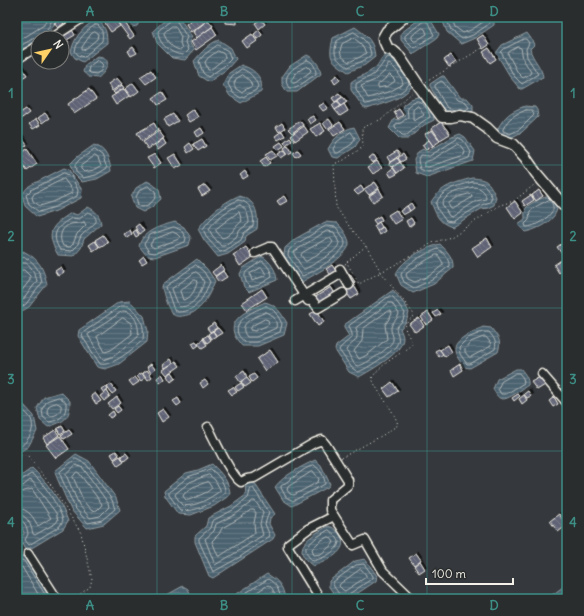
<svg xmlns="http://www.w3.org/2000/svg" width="584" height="616" font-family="Delius,sans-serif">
<defs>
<pattern id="water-rules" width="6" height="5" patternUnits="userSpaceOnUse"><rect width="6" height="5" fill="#4c6270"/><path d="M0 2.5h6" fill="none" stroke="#667984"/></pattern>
<pattern id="building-back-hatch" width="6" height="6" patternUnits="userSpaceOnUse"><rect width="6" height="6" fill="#5f6375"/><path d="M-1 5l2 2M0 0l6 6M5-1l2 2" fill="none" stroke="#777a89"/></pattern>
<filter id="shadow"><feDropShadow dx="2" dy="-2" stdDeviation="0" flood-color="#0009"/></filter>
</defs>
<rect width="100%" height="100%" fill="#35383c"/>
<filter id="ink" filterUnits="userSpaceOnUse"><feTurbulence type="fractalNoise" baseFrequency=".025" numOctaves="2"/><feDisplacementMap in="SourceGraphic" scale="8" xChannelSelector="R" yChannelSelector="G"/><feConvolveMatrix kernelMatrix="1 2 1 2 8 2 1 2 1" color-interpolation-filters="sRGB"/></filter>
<g filter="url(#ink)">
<g fill="url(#water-rules)" stroke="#8f9ba0">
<path d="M17 17H57C53 27 50 36 38 38V40L17 53Z"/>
<polygon points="124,17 142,17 137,26 132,27 129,26"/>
<polygon points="168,17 179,17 192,37 189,42 194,50 185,60 172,58 157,43 153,31"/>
<polygon points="422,17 430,19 439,34 437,38 413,54 401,40 401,33"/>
<polygon points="442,17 492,17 494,21 494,25 475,38 461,44 447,32 442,19"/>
<path d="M94 21H99C106 28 107 33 107 43L83 62 75 58 71 52C74 38 82 28 94 21Z"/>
<path d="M355 27C367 36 374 41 375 57L365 65 348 72C331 60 328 60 333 38Z"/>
<path d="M527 33 532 40 534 45 530 49C532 59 542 67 543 77L522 89H520L511 78 496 53 502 45Z"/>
<path d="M219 40 231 48 236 59 227 69 209 82 199 76 194 61C201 53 209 43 219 40Z"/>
<path d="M391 52 413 85C403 100 383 103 367 109L363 107 351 90V82C359 76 368 74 376 67 381 62 381 54 391 52Z"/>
<path d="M307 55C316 59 319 65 321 74L297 92H287L282 84V77L290 66Z"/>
<path d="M97 56C114 57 107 71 98 78L89 77 83 72 85 65Z"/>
<path d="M241 65C254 69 264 77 261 92L241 103 230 96 223 85 229 73Z"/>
<polygon points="442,76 444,76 460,98 467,98 473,105 473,111 468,114 450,114 444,112 430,86 430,84"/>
<polygon points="420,96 434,114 434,120 424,125 408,139 400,139 389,128 394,119 399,120 405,115 402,109 403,105 411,99"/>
<path d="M525 106 535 107 537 110 538 117 522 132 510 138 500 134 497 130C505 115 510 112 525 106Z"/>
<path d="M354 127 360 139 355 147 338 158 332 157 328 149C334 138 342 130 354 127Z"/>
<polygon points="460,134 465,137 475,151 473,161 427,177 416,173 414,160 418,152 423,149 427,152 452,137"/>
<path d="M94 145C106 148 110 161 111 171L97 179 82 182 73 173 70 164 77 157Z"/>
<polygon points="64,168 69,170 82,190 81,198 56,211 37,217 25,206 22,194 29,186"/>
<path d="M472 178C489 179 489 183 496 197L494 205 488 208 481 209 452 227C439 223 436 215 431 202 441 186 454 183 472 178Z"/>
<polygon points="147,181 151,183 159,189 161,199 152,207 143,212 135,208 131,197 136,188"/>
<path d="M238 196C255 198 259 213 257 229L246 236 245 242 228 254 218 257 204 240 198 229C208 215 222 203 238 196Z"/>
<path d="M551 196C554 198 555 199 556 203 562 218 537 230 525 232L518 224 525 219C525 215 524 211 526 208 531 202 543 197 551 196Z"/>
<path d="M88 207C96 211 100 215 101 224L84 239 81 248 74 256 58 255C45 232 51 226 71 213L77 215Z"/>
<path d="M175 222 184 227 191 238 189 245 155 257 147 256 139 246C143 230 161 226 175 222Z"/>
<path d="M325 222 337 223C342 228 347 234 349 242 351 256 313 275 302 282L296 275 284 255 285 248 295 239Z"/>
<path d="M440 244C447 251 454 258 453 268L434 284 413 293 401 285 396 274C402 259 425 248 440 244Z"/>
<path d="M23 251C39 259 43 267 47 284L29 307 17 314V256Z"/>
<path d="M262 256C271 262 276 270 277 280L249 292 244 287 240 274 243 268Z"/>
<path d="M197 259 207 269 215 281C208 297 201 314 182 316 178 317 173 316 171 312 166 305 164 295 162 288L163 284Z"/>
<path d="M393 290 406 306 409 313 406 322 400 329C401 331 403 335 403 338 403 353 371 370 359 377L349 372 335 350 336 346 349 336 344 328V325Z"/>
<polygon points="130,301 144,316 148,331 147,342 119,364 105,369 97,367 78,336 79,330 119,302"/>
<path d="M265 302C277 305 281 313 287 323L284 335 258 346H242C240 343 236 339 235 336 226 318 253 308 265 302Z"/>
<path d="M483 327 491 328C498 337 502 340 498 352L470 368 464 367C461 362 454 355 455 348 456 338 475 331 483 327Z"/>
<path d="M516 369H521C525 374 529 379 528 385 522 389 508 400 502 399 497 398 495 392 493 389L497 379Z"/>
<path d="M61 392 70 401C70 419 65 421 48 427L40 420 37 408 44 397Z"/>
<polygon points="23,404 34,416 37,431 28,447 17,453 17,405"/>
<polygon points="76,454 89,461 116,498 120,510 104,524 87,528 71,510 57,478 55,471"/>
<path d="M315 460 321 465 330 484 328 487 292 506 283 500 275 487C284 475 301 467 315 460Z"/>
<path d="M212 464C221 473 230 482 230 495L214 506 191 515 178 514 165 496 164 491 186 473 198 470Z"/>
<path d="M32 468C47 482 61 501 68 521L63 529 30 549 24 548 20 538 24 534 22 527 17 522V504L19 500 17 479Z"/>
<polygon points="253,481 275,514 270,518 269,524 275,535 273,539 213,578 209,576 195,542 195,536 206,526 208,518 231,506 246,495 245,483"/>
<path d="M328 526C334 527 337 531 340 535 351 551 325 562 313 566 288 548 311 536 328 526Z"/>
<polygon points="26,555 51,597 49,599 17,599 17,559"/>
<polygon points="365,559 377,576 376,581 349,599 338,599 329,587 329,581 355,561"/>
<path d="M267 574C279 581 283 586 285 599H229Z"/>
<polygon points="567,584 567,599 549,599 552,595"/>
<polygon points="183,586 188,589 193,599 162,599 165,596"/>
</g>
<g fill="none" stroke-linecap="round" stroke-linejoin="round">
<g stroke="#b1b8b8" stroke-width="1">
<path d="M171 17 170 21 158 31C158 44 171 54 183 55L188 50 185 42 187 37 176 20V17"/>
<polyline points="446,17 451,30 462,39 473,35 489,24 489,17"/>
<polyline points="451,17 455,27 463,33 471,30 483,22 484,17"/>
<polygon points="424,21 427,21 434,35 414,48 405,39 405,36"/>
<path d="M95 25H98C103 30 103 35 102 41L84 57 78 55 75 51C77 40 86 31 95 25Z"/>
<path d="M172 26H175L181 37 180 43 182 48 181 50C173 50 165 40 164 33Z"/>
<polygon points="423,28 425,29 427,34 416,41 414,41 412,39 412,36"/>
<polygon points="95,32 98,34 97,39 84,50 82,50 82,47 91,34"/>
<path d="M354 32C363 38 370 44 371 55L363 61 348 67C336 59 332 56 337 41Z"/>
<path d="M354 38 361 44 366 53 360 57 349 62C341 57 338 54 342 44Z"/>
<polygon points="524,39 526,39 529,43 526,49 527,57 538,74 522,84 514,76 501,52 504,49"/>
<polyline points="17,42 44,25 47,17"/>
<polygon points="218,45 228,51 231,59 224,66 208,77 203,73 199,61 204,55"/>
<polygon points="518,47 521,48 523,59 531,72 530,74 523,78 518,73 508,54 509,52"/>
<path d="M17 48C26 42 40 36 47 29 50 26 51 21 53 17"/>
<polygon points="218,51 224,54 225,58 210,70 208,70 205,62 208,58"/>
<polygon points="98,60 103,65 101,71 96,74 90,73 88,71 89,67"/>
<path d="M307 60C313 61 316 68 316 74L296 88H289C280 75 296 66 307 60Z"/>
<path d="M389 64C395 67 402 77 403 84L391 91 368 98 361 86 375 80 385 71Z"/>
<polygon points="307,66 311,70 310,72 295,83 292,83 291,80 296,73"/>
<path d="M242 69C250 72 255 78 258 86L256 90 241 98 233 93 228 84 232 76Z"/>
<path d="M400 69C397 64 394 58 388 57 382 63 381 68 374 74 368 79 361 79 356 84V89L365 104H367C380 99 401 97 409 84L408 80"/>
<polygon points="243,75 250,81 252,86 241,92 236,89 234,84 236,79"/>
<polygon points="390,75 395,80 394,82 388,86 378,88 378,85"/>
<path d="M418 101C424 103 429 111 430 117L422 122 407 135H402L395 128V126L396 124 401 123 408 117 407 107 413 102Z"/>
<polygon points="418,106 420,108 424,115 414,121 413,119 413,110"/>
<polyline points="455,110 447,108 435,87 435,85 441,81 443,82 457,100 466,102 469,108 465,110"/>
<path d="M526 110H532L534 115 520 129 510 134 503 131V129C509 117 514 115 526 110Z"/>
<polygon points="351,132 355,138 352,144 338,153 335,153 333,149 337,142"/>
<polygon points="459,138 463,140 471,152 469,158 428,172 420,169 418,161 421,155 429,156"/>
<polygon points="458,144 460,145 465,152 464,155 428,167 424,166 424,162 431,160"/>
<polygon points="95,150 102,155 107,168 96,175 83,178 76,172 75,165 79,160"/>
<polygon points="95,156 98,158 101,166 94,170 84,172 81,169 81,166"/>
<polygon points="64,173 71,176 78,190 77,196 55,207 39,212 29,204 26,195 31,190"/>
<polygon points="64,179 72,190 72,193 53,202 40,206 33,201 32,197 34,194"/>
<path d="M472 182C485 182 486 186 492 197L490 202 479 206 452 222 446 221 438 210 436 204C441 189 459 186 472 182Z"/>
<polygon points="148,186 155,191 156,197 150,204 142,207 138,205 136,197 139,191"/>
<path d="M473 187C480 187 486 191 486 199L476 201 452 217 449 216 442 204C445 193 463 190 473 187Z"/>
<polygon points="469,194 472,195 471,198 453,209 451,209 449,206 449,203 458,197"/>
<path d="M238 200C251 201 255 215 253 226L244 233 241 240 226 250 220 252 207 238 203 229C211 216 225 206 238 200Z"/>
<path d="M549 200 551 201C552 204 554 207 553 210 549 218 535 227 526 227L525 224 529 220 530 211 537 206Z"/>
<path d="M240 205C246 208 249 216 249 223L240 230 236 237 224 246H221L212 235 209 229C215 219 229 209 240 205Z"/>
<path d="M88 212C93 213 97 218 96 222L81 236 77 246 72 251 60 250C50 234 57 226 72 218L79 219Z"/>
<path d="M239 212 242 221C234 227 232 236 222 238L216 231V229Z"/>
<path d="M84 222 86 225 77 234 73 244 70 247 63 246C58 237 61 227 71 224 75 223 79 224 84 222Z"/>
<path d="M326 226 336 227C339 232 345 238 345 244 344 253 311 274 302 276L288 255 289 250 298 243Z"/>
<polygon points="174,227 181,230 186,238 185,242 155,253 149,252 144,244 150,235"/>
<path d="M327 231 334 232 339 243C338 252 314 264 305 269H303L294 254V252L301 247Z"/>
<polygon points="173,232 177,234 180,237 179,239 154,248 150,245 153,240"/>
<polygon points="328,238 330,238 333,242 330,246 307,261 305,261 301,255 302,253"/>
<path d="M438 249C443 252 450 260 449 266L432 280 414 288 404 282 401 275C404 264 427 253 438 249Z"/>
<polygon points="436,255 438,255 443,263 443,265 429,276 415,282 408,279 406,275 407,273 418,265"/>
<path d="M17 259 24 257C35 262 40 271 42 283L26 304 17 310"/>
<path d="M262 261C267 264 272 272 272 277L259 285 250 287C246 284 243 276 246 272Z"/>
<path d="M17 264C19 264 21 263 24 263 30 262 36 276 37 281L23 300 17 304"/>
<path d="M196 265 204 272 210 282C202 299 198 311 178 312L174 310 166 287Z"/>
<polygon points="261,268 263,269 266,275 252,281 250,274"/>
<polyline points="17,270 24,270 30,276 30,280 17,297"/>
<path d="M196 272 200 275 204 282C200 294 194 307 179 307L172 289Z"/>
<path d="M194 280H196L197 283C195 290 191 299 183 300L180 291Z"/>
<path d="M390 296 393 297 405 313 403 320 396 328C397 334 401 339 396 346 392 352 365 370 358 372L352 368 339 350 340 348 352 337V334L349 326Z"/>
<path d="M389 303H392L399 314C398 319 392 322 391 327 390 332 394 335 393 340 392 347 365 365 358 366L355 365 346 350C353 340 360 343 356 328Z"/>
<path d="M121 306H128C140 317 145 322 143 340 134 348 112 367 100 364L82 336 83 333Z"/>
<path d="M266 306C275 309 278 316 282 324L280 332 257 342H244C243 340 239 337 238 334 233 319 256 310 266 306Z"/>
<path d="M123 311C135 311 140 327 138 337L114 356 103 360 88 335Z"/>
<polygon points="388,311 391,311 392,314 385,325 387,339 367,355 359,359 354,351 362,341 363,329"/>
<path d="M266 312C272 313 278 321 276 328L256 337H247C236 323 255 317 266 312Z"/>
<polygon points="123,318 131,323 132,334 111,350 105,352 97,337"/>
<polygon points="265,319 268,320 269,323 268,325 255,331 250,330 252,326"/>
<path d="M483 332H489C494 338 497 342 495 349L470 364H467L460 354 459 347 468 338Z"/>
<polygon points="484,337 486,337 490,342 491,346 471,357 469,357 465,352 465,349 471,342"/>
<polygon points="516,373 519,373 523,378 524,383 506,394 501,394 498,389 501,382"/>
<path d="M59 397 66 402C67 415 61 420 49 422L43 417 42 409 47 401Z"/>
<path d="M57 403 61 405C62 412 57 416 50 416L48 414 47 410 50 405Z"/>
<path d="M17 409H22C25 412 29 415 31 419 36 431 27 443 17 449"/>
<polygon points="76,459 86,464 112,500 115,509 102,520 88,523 75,508 61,477 60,472"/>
<polygon points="76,465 83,468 108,503 109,507 100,516 90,518 79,505 66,475"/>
<path d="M314 465C320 469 325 477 325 484L293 501 286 497 281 488V486L305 469Z"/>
<path d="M211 469C218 475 226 484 225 493 212 503 196 513 180 510L169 495V492L188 477Z"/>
<polygon points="313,471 319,479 318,482 294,495 290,494 287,490 288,487"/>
<polygon points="77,472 79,473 102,504 101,506 97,510 92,511 84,502 73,477"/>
<path d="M209 475 215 480 220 489V491C210 498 195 508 182 505L175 495 176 493 190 482Z"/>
<path d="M17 482 20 481 31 474C42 478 60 509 63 520L60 526 29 545 25 540 28 534C27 527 25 520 17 519"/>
<polygon points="208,482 212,488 207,492 189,500 186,500 183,496 184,494 193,487"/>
<path d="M17 487 23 486 30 480 32 481 56 513 58 520 56 523 35 535 33 534C31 525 28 515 17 514"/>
<polygon points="251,488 253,488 269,512 265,524 270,536 240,557 213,572 199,541 199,538 210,528 212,521 233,510 248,498"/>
<path d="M17 493 32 489 51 518 38 526C33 517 29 509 17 508"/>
<polygon points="253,501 255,501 263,512 260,524 263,535 237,552 215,565 205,539 214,531 216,524 236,514"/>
<polygon points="251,510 254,510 256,513 254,523 255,533 220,556 218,556 212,541 219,534 222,528 238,519"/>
<path d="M329 530 335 535 339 541C339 551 322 559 313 561 309 558 305 552 306 547L317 537Z"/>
<polygon points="328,537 330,537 334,542 333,544 321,554 314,555 312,549 320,541"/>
<polyline points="17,562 22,560 24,561 46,596 46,599"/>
<polyline points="17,567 22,567 41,599"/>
<polygon points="361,569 366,575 366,577 345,591 343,590 339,586 340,584"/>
<path d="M236 599 268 579C276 583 279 590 281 599"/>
<path d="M246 599 268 585C273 587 275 594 276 599"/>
<path d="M341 599C340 592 333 589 333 582L356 565 364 564 373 576V578L349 594 347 599"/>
</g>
</g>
<g fill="url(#building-back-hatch)" stroke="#f4f1e8" filter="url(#shadow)">
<polygon points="101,17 117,17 118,18 116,20 120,26 111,32"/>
<polygon points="121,17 134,36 130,39 116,20"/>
<polygon points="195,17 205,17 208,20 191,32 186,24"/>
<polygon points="225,17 237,17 237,24 225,23"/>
<polygon points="61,19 64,23 58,28 54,23"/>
<polygon points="261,19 265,24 259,29 255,23"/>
<polygon points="208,20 213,26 197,38 193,32"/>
<polygon points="212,27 217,35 196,50 191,42"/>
<polygon points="72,30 75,35 67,40 69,42 62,47 62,38 60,38"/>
<polygon points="259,30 262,35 257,39 254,34"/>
<polygon points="252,34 257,41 247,48 242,41"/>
<polygon points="483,35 489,45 483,49 477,39"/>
<polygon points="133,47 137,53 131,56 128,51"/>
<polygon points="489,48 496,59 490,63 483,52"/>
<polygon points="451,55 456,62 449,67 444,60"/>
<polygon points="43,62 56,62 47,68"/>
<polygon points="19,63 27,75 17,81 17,65"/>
<polygon points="151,70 156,77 146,84 140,77"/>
<polygon points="337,75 340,80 335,84 332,79"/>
<polygon points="117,78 122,84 112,91 108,84"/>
<polygon points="133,83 139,91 131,97 125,89"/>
<polygon points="122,85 124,88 115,94 113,92"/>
<polygon points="89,89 96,99 74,114 68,104"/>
<polygon points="124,89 129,96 116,105 111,97"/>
<polygon points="162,92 167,100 158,105 153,98"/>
<polygon points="339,93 342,97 335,102 332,98"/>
<polygon points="343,97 347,102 341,106 338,100"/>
<polygon points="337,101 341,106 335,110 332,105"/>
<polygon points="324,103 328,108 323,111 319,106"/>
<polygon points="344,104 348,111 340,116 335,110"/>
<polygon points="26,109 29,113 19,120 17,115"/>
<polygon points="193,109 198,117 189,122 185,115"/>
<polygon points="399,109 403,115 398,119 394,112"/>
<polygon points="45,113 49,118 42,123 38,118"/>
<polygon points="173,114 178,121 168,127 164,119"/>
<polygon points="313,116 316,120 310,124 307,119"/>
<polygon points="36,119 40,125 33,129 29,124"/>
<polygon points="329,119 333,125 327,129 323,123"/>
<polygon points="300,121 303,125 292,133 288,129"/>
<polygon points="340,122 345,129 334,136 329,129"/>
<polygon points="441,122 450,134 440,140 432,128"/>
<polygon points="154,123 158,130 142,141 137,133"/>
<polygon points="282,123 285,128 279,132 276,127"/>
<polygon points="320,123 325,131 316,137 310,129"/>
<polygon points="304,126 308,132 295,141 291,135"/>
<polygon points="201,128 204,133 198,137 195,132"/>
<polygon points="432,130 440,141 433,146 425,134"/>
<polygon points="159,131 164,138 148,149 143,142"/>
<polygon points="282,131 285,136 278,140 275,136"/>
<polygon points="21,137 27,145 17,151 17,140"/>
<polygon points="290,137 292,140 286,145 284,142"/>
<polygon points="163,139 166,144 158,150 155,145"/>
<polygon points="202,139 206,146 198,151 193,144"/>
<polygon points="429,140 433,146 426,150 422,145"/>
<polygon points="281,142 284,146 278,150 275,146"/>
<polygon points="190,143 194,149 188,153 185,147"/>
<polygon points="288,145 292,152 288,154 284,148"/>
<polygon points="27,149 37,164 27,171 17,156"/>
<polygon points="273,150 277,156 270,160 266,154"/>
<polygon points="284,150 287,154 281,158 278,154"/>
<polygon points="298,150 301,154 296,157 293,153"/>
<polygon points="397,151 400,155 390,162 387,157"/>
<polygon points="155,154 161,163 154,168 147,158"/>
<polygon points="175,154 182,165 175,169 168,158"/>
<polygon points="403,154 406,159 401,162 398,158"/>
<polygon points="374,155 377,160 372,163 369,159"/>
<polygon points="266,157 270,163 264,167 260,161"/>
<polygon points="397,158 400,162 392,167 389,163"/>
<polygon points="377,161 382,168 373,174 368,167"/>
<polygon points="400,162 404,168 397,173 393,167"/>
<polygon points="393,168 397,174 391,177 388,172"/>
<polygon points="245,171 248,176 243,179 240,175"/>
<polygon points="375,182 379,188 369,195 364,189"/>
<polygon points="205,185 210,191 202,196 198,189"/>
<polygon points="361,186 364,191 358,195 354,191"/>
<polygon points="379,189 383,196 373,202 369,196"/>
<polygon points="539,190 543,196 536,201 532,195"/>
<polygon points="531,195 534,200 525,206 522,201"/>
<polygon points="284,196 287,201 280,205 277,201"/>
<polygon points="515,201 523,213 515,219 507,207"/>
<polygon points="411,203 414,208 410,211 407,206"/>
<polygon points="407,206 410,211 403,215 400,211"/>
<polygon points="396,210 402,219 394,224 388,215"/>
<polygon points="380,216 382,220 376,224 373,220"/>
<polygon points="411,218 414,223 409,227 406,221"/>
<polygon points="379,222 382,227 377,231 374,226"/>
<polygon points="139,224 144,231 140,234 135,227"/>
<polygon points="383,227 385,231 379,235 377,231"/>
<polygon points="130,230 132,234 127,238 124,234"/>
<polygon points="136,230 139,235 136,237 133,232"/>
<polygon points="103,235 108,242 100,247 95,240"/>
<polygon points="487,238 492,247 478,257 472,248"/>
<polygon points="95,241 99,247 93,251 89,245"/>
<polygon points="566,241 567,251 562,254 557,247"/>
<polygon points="246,247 253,257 240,266 233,255"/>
<polygon points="144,256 147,261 142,264 139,260"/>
<polygon points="563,259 567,264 567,267 559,273 554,265"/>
<polygon points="221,265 224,270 215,276 212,272"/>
<polygon points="332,265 336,271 331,275 326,269"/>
<polygon points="61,267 64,272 58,276 55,271"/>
<polygon points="223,271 227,277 219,282 215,277"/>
<polygon points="349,273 355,282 351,285 345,276"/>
<polygon points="353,284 359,294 351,299 344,290"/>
<polygon points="331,287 336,295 320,306 314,298"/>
<polygon points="262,289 267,297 247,310 242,303"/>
<polygon points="317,310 324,322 318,326 310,314"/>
<polygon points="438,310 441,314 436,317 433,313"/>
<polygon points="428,312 433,320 426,325 421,317"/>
<polygon points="419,318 424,326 415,332 409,324"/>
<polygon points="214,323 217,328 210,332 207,328"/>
<polygon points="218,328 222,333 217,336 213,331"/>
<polygon points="213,331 216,336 211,339 208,334"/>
<polygon points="208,335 211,340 207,343 203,338"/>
<polygon points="203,339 207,345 202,348 198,343"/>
<polygon points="196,341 199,345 195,348 192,343"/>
<polygon points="448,345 452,352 445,357 440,350"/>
<polygon points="439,349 443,354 439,357 435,351"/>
<polygon points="270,350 278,362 265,371 257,359"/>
<polygon points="171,359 173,363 165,368 163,365"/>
<polygon points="176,361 180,366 167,375 163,370"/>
<polygon points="151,364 155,369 151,373 147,367"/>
<polygon points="460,364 463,370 454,376 451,370"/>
<polygon points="147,370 152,377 148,380 143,373"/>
<polygon points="244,371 247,377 240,382 236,376"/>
<polygon points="172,372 176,378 171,382 167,376"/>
<polygon points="142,373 145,378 141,381 137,376"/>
<polygon points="162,374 165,379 160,383 157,378"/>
<polygon points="254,374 257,378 252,382 249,377"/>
<polygon points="135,377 139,382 133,386 129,381"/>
<polygon points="540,377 545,385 537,390 531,382"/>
<polygon points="247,378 251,383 245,387 241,382"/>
<polygon points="205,380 208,384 203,388 200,383"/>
<polygon points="392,382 398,391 389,397 383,389"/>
<polygon points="241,383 244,387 238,391 235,387"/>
<polygon points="111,384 116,391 112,394 107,387"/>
<polygon points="106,386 108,390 104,393 101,389"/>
<polygon points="233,387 237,392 232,395 228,390"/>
<polygon points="107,391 110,396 104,401 100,396"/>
<polygon points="528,391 531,396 527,398 524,394"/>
<polygon points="95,393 101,401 96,404 91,396"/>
<polygon points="518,394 520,396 514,401 512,398"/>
<polygon points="524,395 527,400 522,404 519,399"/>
<polygon points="117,397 121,403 112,409 108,404"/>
<polygon points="554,397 558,404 553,407 549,401"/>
<polygon points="178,398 181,403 177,406 173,401"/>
<polygon points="118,406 121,410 117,413 114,409"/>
<polygon points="163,409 169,417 162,422 157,413"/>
<polygon points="113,411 115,415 110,418 108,415"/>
<polygon points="62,426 65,431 60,434 57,429"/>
<polygon points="55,430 59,435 47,444 43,438"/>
<polygon points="69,430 72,434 64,439 61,435"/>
<polygon points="60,436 69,449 56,458 46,445"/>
<polygon points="116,451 119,455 114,459 111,454"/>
<polygon points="126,453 129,457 124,461 121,456"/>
<polygon points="120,456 124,462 118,466 114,460"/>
<polygon points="559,514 567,525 558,532 550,521"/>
<polygon points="416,553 421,560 414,565 409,558"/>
<polygon points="420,561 425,569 419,573 414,566"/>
</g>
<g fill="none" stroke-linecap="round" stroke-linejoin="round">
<defs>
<g id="minor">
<polyline points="52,38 84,17"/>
<polyline points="17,59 38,46"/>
<polyline points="255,253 269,247 272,247 308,301 312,300 318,308 343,293"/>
<polyline points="340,269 349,285"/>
<polyline points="295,301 342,273"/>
<polyline points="542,374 567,403"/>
<path d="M208 427C214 438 231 477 241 482L247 479 254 478 314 443 322 440 326 445 348 480V485L330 500V510L353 545 365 540 383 571 412 599"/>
<polyline points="28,554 57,599"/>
<polyline points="320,599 288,547 288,544 308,529 334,516"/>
</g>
<polyline id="major" points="404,17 387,31 383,38 388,49 392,50 399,56 419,86 442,117 451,117 460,115 473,118 487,128 497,138 513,144 525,157 536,173 563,205 567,206"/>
</defs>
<use href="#minor" stroke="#f4f1e8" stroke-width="11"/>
<use href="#major" stroke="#f4f1e8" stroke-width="13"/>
<g stroke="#f4f1e8" stroke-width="1" stroke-dasharray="1 3" stroke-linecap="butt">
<polyline points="426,82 482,48"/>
<polyline points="347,262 366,246"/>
<polyline points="345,264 347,263 359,284 381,272 366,246 349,226 336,207 334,164 344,160 363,147 362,128 382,119 414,91"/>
<polyline points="17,457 23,454 28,456 51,485 81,533 92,579 90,587 73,599"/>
<path d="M341 458 383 435 398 425C393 407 378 395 372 378 381 363 399 356 412 344 408 330 398 329 414 316L413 313 381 272 402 261 432 243 451 237 500 205 514 201 534 185"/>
</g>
<use href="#minor" stroke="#2a2d2e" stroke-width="8"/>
<use href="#major" stroke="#2a2d2e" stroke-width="10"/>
</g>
</g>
<path fill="none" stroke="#3d8f86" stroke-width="1" stroke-opacity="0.55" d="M157 17V599M292 17V599M427 17V599M17 165H567M17 308H567M17 451H567"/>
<rect width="584" height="616" fill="none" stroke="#2a2d2e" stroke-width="44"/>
<g transform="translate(50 50) rotate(56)"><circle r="19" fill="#2a2d2e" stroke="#7b7b78"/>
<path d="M0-3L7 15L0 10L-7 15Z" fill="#ffd166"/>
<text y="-6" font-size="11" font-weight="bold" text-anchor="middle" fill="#f4f1e8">N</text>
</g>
<path d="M426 578v6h87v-6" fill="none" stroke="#f4f1e8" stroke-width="2"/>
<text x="432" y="578" font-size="12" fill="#f4f1e8" stroke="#2a2d2e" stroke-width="3" paint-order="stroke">100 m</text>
<rect x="22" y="22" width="540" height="572" fill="none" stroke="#3d8f86" stroke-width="1.5"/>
<g font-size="13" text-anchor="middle" font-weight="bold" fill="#3d8f86">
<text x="90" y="16">A</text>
<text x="224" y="16">B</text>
<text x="360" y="16">C</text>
<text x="494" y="16">D</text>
<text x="11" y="98">1</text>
<text x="573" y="98">1</text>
<text x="11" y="241">2</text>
<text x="573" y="241">2</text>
<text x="11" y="384">3</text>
<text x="573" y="384">3</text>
<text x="11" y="527">4</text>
<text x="573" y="527">4</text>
<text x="90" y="610">A</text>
<text x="224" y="610">B</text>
<text x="360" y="610">C</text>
<text x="494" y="610">D</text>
</g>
</svg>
